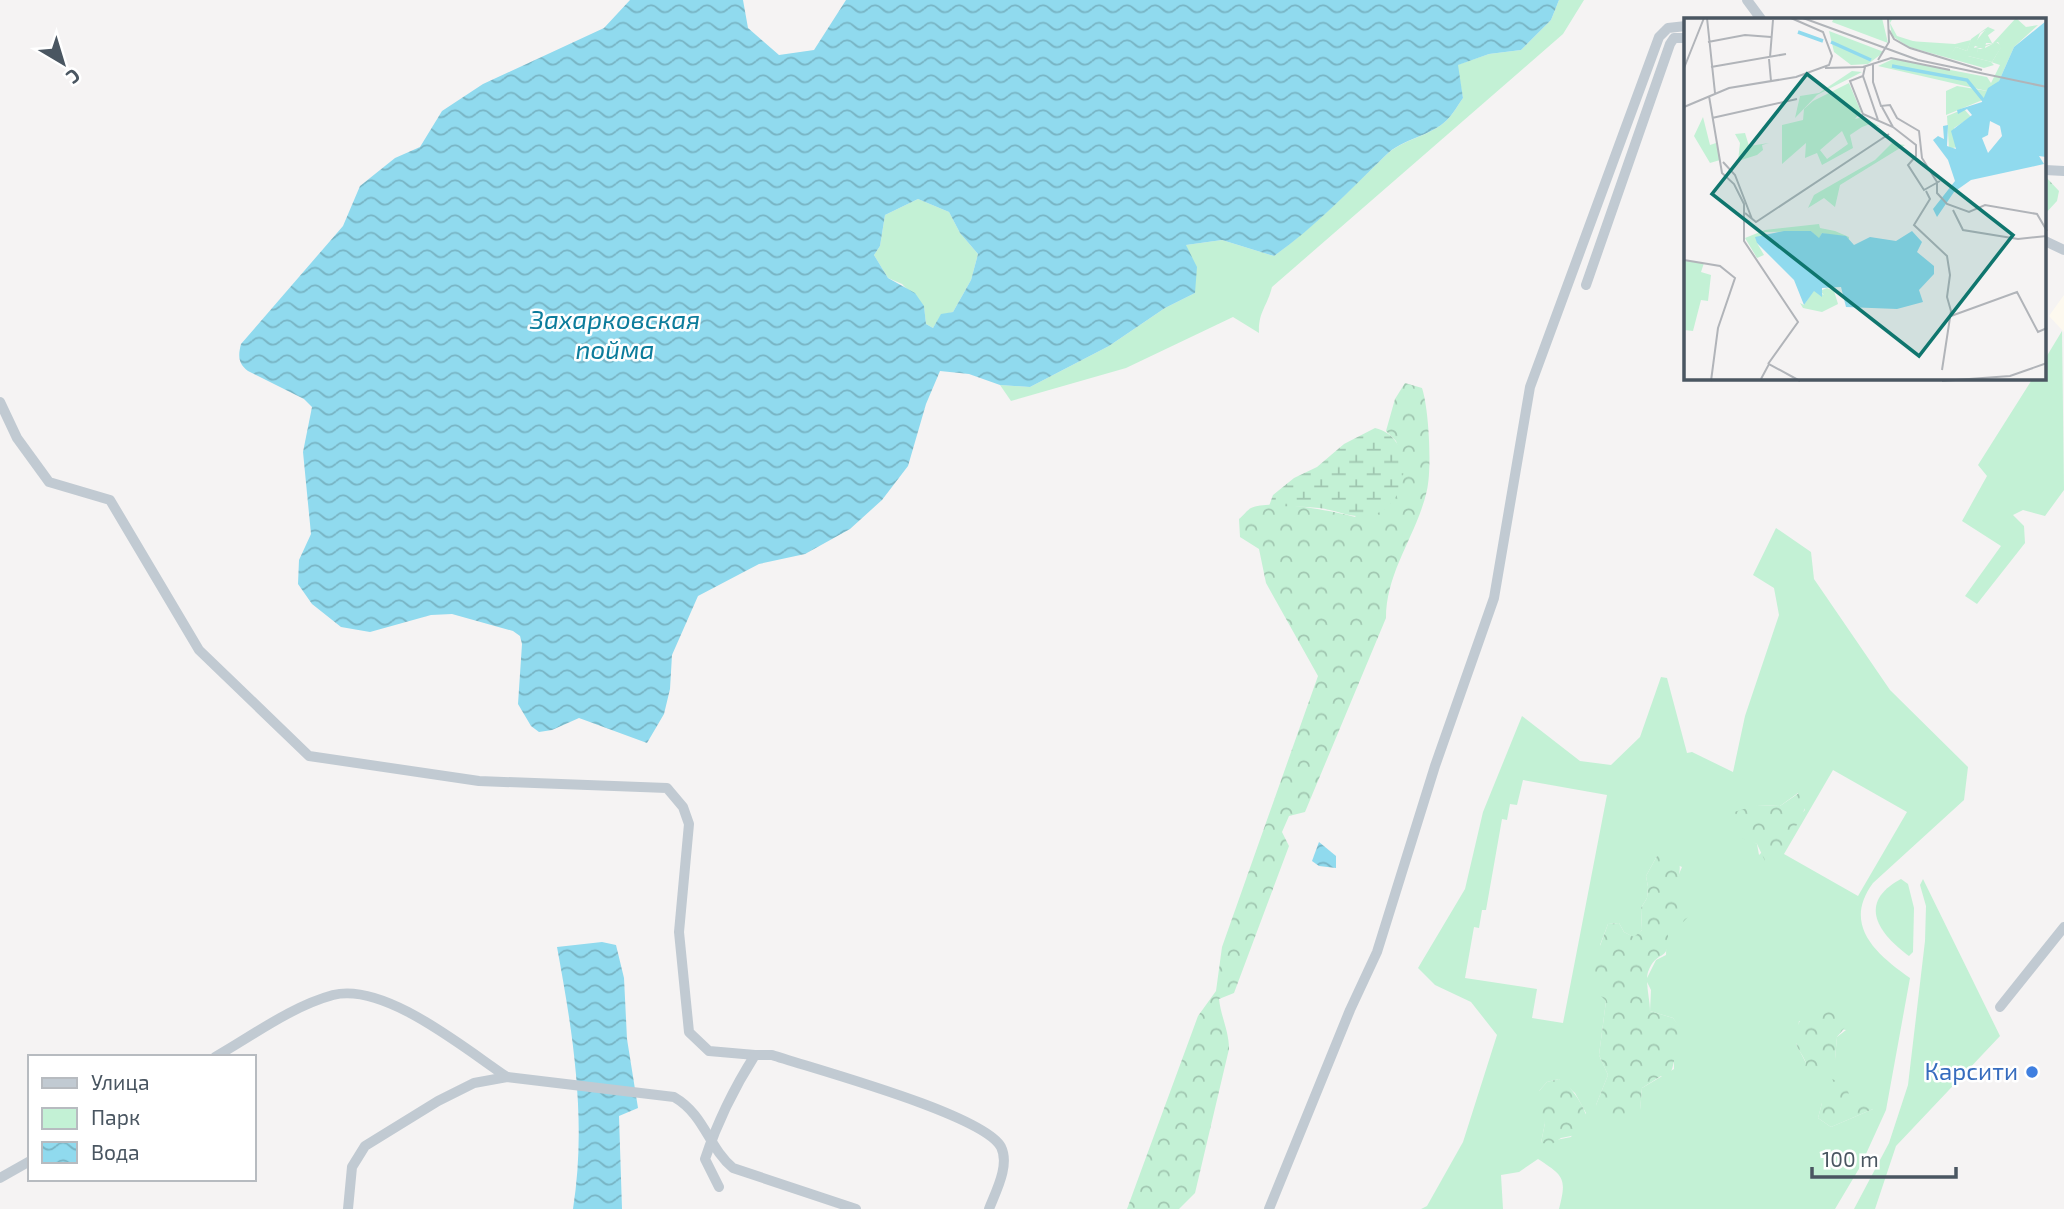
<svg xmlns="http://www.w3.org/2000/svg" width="2064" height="1209" font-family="'Exo 2',sans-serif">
<defs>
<pattern id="forest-crowns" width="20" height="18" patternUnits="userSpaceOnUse" patternTransform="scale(1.75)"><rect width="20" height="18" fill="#c3f1d5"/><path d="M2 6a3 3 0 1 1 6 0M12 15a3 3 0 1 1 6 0" fill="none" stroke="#a0c6b0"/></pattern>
<pattern id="wetland-marsh" width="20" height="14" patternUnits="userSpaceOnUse" patternTransform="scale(1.75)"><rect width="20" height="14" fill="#c3f1d5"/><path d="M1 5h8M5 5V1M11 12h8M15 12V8" fill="none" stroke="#a0c6b0"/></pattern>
<pattern id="water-waves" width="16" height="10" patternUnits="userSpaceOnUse" patternTransform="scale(1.75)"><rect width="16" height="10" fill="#90daee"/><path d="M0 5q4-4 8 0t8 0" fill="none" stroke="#78b4c4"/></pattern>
</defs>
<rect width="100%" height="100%" fill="#f5f3f3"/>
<polygon fill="#fdf9ef" points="2064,295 2064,332 2049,316"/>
<g fill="#c3f1d5" fill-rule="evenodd">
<path d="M1559 0H1584L1563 34 1272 287C1267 307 1258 312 1259 333L1233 317 1126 368 1011 401 1000 385 1030 387 1109 346 1165 308 1195 293 1186 245 1222 240 1274 256C1315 226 1350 190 1386 155 1403 139 1431 136 1447 120 1453 114 1458 105 1463 98L1457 65 1489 54 1521 50 1551 20Z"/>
<polygon points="918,199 949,212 960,233 978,254 971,280 953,312 941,315 933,328 926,324 924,307 902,284 888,278 874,255 880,246 885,215"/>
<polygon points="2062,331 2064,490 2045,516 2023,510 2013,515 2024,526 2025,543 1977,604 1965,596 2001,546 1962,521 1987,476 1978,465 2033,378 2045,378 2045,359"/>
<path d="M1776 528 1811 552 1814 579 1890 690 1968 767 1964 800 1873 883C1842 925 1876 954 1910 978L1886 1110 1860 1167 1835 1209H1559C1567 1178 1564 1176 1538 1159L1519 1172 1501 1175 1503 1209H1421L1427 1206 1463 1142 1497 1035 1471 1002 1435 985 1418 968 1465 889 1483 812 1522 716 1580 761 1611 765 1640 737 1661 677 1667 678 1687 753 1692 752 1733 772 1745 716 1779 615 1774 588 1753 575ZM1833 770 1907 812 1858 896 1784 854ZM1523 780 1607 795 1563 1023 1532 1018 1537 989 1465 978 1474 927 1479 928 1482 910H1486L1502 819 1507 820 1510 804 1517 805ZM1798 793 1805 810 1759 855 1757 844 1748 839 1757 805 1780 806ZM1657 856 1682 867 1673 888 1677 899 1667 923 1666 955 1656 960 1646 980 1651 990 1650 1011 1673 1018 1679 1027 1674 1048V1069L1642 1088 1640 1110 1596 1105 1608 1075 1599 1055 1606 1001 1600 945 1608 924 1619 923 1624 932 1635 938 1642 930 1641 908 1647 898 1648 887 1646 876ZM1799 1021 1846 1030 1837 1037 1835 1059 1806 1063 1796 1044ZM1559 1079 1575 1093 1586 1113 1571 1137 1541 1143 1545 1123 1539 1091 1547 1082ZM1822 1103 1873 1109 1831 1127 1818 1118Z"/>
<path d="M1901 879 1908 884 1914 908 1913 952 1909 956C1879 934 1856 903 1901 879Z"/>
<polygon points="1923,879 2000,1036 1896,1146 1875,1209 1854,1209 1889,1143 1908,1085 1925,941 1926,906 1920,885"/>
</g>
<g fill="url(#forest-crowns)">
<polygon points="2045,176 2059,191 2057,201 2045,214"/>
<path d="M1405 383 1422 388C1429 409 1432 468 1427 490 1417 535 1386 571 1386 618L1305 812 1289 816 1282 832 1289 846 1234 993 1219 999C1221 1017 1229 1031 1229 1049L1195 1193 1179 1209H1127L1198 1016 1216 991 1222 947 1318 676 1266 583 1259 549 1240 537 1239 519C1243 516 1247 510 1251 508 1271 499 1334 511 1355 517L1402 459 1396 441 1386 431 1395 399Z"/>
<path d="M1799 793 1808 799C1804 815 1781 857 1766 863L1757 844 1731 834 1730 823 1734 812 1757 805 1780 806Z"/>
<path d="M1668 853 1678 857C1687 887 1657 883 1693 912L1678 927 1667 924C1672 968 1658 945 1648 972 1645 982 1650 999 1650 1011L1673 1018 1680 1027C1674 1045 1677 1065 1667 1080L1661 1076 1642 1088 1640 1110 1621 1123 1596 1105 1608 1075 1599 1055 1606 1001 1590 985V973L1608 924 1619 923 1624 932 1634 937 1642 930 1641 908 1647 898 1648 887 1646 876 1657 856Z"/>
<path d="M1825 1000 1845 1010 1851 1020 1837 1037 1835 1059 1811 1080 1803 1073 1806 1063C1804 1057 1797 1048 1796 1043 1793 1023 1807 1007 1825 1000Z"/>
<path d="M1559 1079C1570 1084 1589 1111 1587 1124 1587 1124 1581 1134 1581 1134L1561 1138 1552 1144 1541 1143 1545 1123 1539 1114V1091L1547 1082Z"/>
<polygon points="1832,1079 1846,1085 1851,1101 1867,1102 1873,1109 1831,1127 1818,1118 1822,1103 1820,1088"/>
</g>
<path fill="url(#wetland-marsh)" d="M1375 428C1416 437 1411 505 1372 515 1354 520 1337 510 1319 508 1302 506 1286 507 1269 506L1273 495 1294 478 1317 467 1344 444Z"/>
<g fill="url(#water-waves)" fill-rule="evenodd">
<path d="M630 0H743L748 28 779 55 814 50 846 0H1559L1551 20 1521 50 1489 54 1458 65 1463 98C1458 105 1453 114 1447 120 1431 136 1402 139 1386 155 1350 190 1315 227 1274 256L1222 240 1186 245 1197 267 1195 293 1165 308 1109 346 1030 387 1000 385 969 374 940 371 926 404 908 466 882 500 850 529 805 554 759 564 698 596 672 655 670 689 664 714 647 743 579 718 552 730 539 732 531 726 518 704 522 644 520 636 513 631 452 614 431 615 370 632 341 627 312 604 298 584 299 560 311 534 303 452 312 407 304 399 248 371C238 363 238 356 241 344L343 226 360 186 395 158 420 147 442 111 483 84 604 28ZM918 199 949 212 960 233 978 254 971 280 953 312 941 314 933 328 926 324 924 306 915 293 888 278 874 255 880 246 885 215Z"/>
<polygon points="1319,842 1336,856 1336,868 1319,866 1312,861"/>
<path d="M602 942 616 945 624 978 627 1039 638 1108 619 1116 622 1209H573C587 1121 573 1033 557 947Z"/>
</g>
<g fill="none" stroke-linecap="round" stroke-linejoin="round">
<g stroke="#c1cad2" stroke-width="10">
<polyline points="1747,0 1761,19"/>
<polyline points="2045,170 2064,171"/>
<polyline points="2045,241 2064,250"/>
<polyline points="1586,285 1670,44 1674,38 1686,38"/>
<polyline points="0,402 17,438 49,482 110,500 199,650 309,756 479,781 667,788 683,807 689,824 679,932 689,1032 709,1051 755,1055"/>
<polyline points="2000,1007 2064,927"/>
<path d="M215 1057C252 1036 292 1006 333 995 385 982 465 1049 507 1077"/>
<polyline points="0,1178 30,1161"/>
<path d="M719 1187 705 1159C717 1123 734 1088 755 1055H772C814 1069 983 1114 1001 1147 1010 1165 996 1191 989 1209"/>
<path d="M348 1209 352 1167 365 1146 438 1101 474 1083 507 1077 674 1097C705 1115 708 1147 733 1168L856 1209"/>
<polyline points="1269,1209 1350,1010 1377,952 1435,766 1494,598 1530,387 1659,37 1668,28 1686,26"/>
</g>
</g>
<circle fill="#3f7fe0" stroke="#fff" stroke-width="2.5" cx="2032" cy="1072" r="7"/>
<g text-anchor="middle" stroke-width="5" stroke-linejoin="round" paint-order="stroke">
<g font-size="24" fill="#366cbe" stroke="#fff" text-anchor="end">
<text x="2018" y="1080">Карсити</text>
</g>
<g font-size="26" font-style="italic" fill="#0c7c9b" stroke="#fff">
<text x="615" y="329">Захарковская<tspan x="615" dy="30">пойма</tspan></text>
</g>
</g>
<g transform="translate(1684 18)">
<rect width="362" height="362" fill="#f5f3f3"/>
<path d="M150 0H198L204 25 148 4ZM205 0H209L206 5 213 18 267 35 272 29 283 33 287 21 308 6 304 9 311 12 303 18 301 12 296 15 290 30 309 25 332 0 342 9 354 7 330 29 315 63 303 73 194 48 209 41 303 59 307 65 316 47 307 44 310 47 300 50 225 29 208 18ZM314 24 317 29 308 44 284 38H295L293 31ZM145 13 200 34 184 46 167 47 150 34ZM168 53 178 54 133 77 111 100 116 78 135 75ZM165 65 177 94 171 101 179 99 197 109 186 106 178 109 166 117 169 130 138 147 133 135 121 140 122 125 98 146V107L119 102 120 91 129 83ZM158 113 164 126 143 141 136 132ZM19 99 26 127 32 125 36 142 26 145 10 118ZM61 115 65 128 85 125 78 127 79 132 73 137 54 143 56 125 51 116ZM135 206 136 210 151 213 165 219V221L138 215 135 221 127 213 81 214 73 225 80 237 73 240 61 220 81 212ZM0 242 20 245 17 254 27 257 24 283 17 282 9 313 0 312Z" fill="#c3f1d5" fill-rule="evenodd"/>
<path d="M301 12 308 25H302L301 30 312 24 318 28 308 44 284 38H294L293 31H299L289 27ZM287 22 283 33 272 29 267 36 225 23 271 26ZM273 68 303 73 301 81 262 97V73ZM208 125 221 127 156 167 151 189 140 180 124 190 130 177 191 142Z" fill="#c3f1d5"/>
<path d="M280 91 287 99 270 110 273 129 265 131 263 98ZM143 270 150 273 154 286 138 294 119 290 116 285 120 287 130 272 140 277 136 273Z" fill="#c3f1d5"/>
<path d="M362 3V139L355 138 360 146 287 162 270 174 253 199 249 191 271 163 264 142 249 122 254 118 260 121 259 108 264 107 263 128 272 131 267 113 288 97 283 91 274 96 273 92 298 84 304 70 315 63 330 29ZM306 103 316 108 318 118 304 135 298 120 304 117ZM100 213H127L135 220 138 215 162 218 170 227 186 219 212 223 228 213 238 224 233 234 250 248V256L235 272 239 284 213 291 162 289 157 269 138 270V279L130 273 120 287 110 262 73 225 71 219Z" fill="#90daee" fill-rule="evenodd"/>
<path fill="none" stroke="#90daee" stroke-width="3.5" d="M114 14 139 23M147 24 187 42M208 48 283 62 300 83"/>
<path fill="none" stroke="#b1b4b9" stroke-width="2" d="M23 0 31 75M119 0 234 42 363 69M205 12 210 21 226 30 298 52M24 24 61 17 87 19M86 39 89 2M85 41 87 63M194 42 205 24 204 0M189 46V64L197 88 206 87 213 100 235 113 238 140 253 164V175L263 186 285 194 301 187 353 196 363 213M27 49 102 36M181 49 179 58 166 63 179 96 209 109 232 127V138L224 147 240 172 256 163M0 50 20 0M141 50 179 49 207 40 266 52M179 58 194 102M25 78 38 155 50 166 60 186V223L114 304 84 346M0 89 45 70 112 59 145 47 148 38 139 14 107 0M198 89 209 109M28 100 113 81M39 144 51 157 68 201M242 173 246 181 230 207 263 238 266 257 263 279 267 293 258 352M269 192 279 212 334 221 363 218M61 195 72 204 205 116M0 242 36 248 51 260 34 310 27 363M267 298 333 274 354 314 363 310M77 361 85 346 116 363M258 363 326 358 363 345"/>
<path fill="#0f766e" fill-opacity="0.15" stroke="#0f766e" stroke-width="3.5" d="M123 56 329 217 235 338 28 176Z"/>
<rect width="362" height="362" fill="none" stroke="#4a5661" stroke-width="3.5"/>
</g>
<rect x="28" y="1055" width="228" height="126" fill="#ffffff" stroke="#b7bbc0" stroke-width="2"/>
<rect x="42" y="1078" width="35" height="10" fill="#c1cad2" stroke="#b7bbc0" stroke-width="2"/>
<text x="91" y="1090" font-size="21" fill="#4a5661">Улица</text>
<rect x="42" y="1108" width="35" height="21" fill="#c3f1d5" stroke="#b7bbc0" stroke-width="2"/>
<text x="91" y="1125" font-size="21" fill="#4a5661">Парк</text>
<rect x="42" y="1142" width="35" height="21" fill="url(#water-waves)" stroke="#b7bbc0" stroke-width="2"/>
<text x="91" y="1160" font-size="21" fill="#4a5661">Вода</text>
<g transform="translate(63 63) rotate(142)" stroke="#ffffff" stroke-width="5" paint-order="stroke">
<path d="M0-5L12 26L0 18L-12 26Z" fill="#4a5661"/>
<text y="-10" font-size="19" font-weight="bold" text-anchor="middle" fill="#4a5661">С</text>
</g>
<path d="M1812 1167v10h144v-10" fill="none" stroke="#4a5661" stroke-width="3.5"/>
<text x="1822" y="1167" font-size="21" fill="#4a5661" stroke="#ffffff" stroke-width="5" paint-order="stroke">100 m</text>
</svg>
